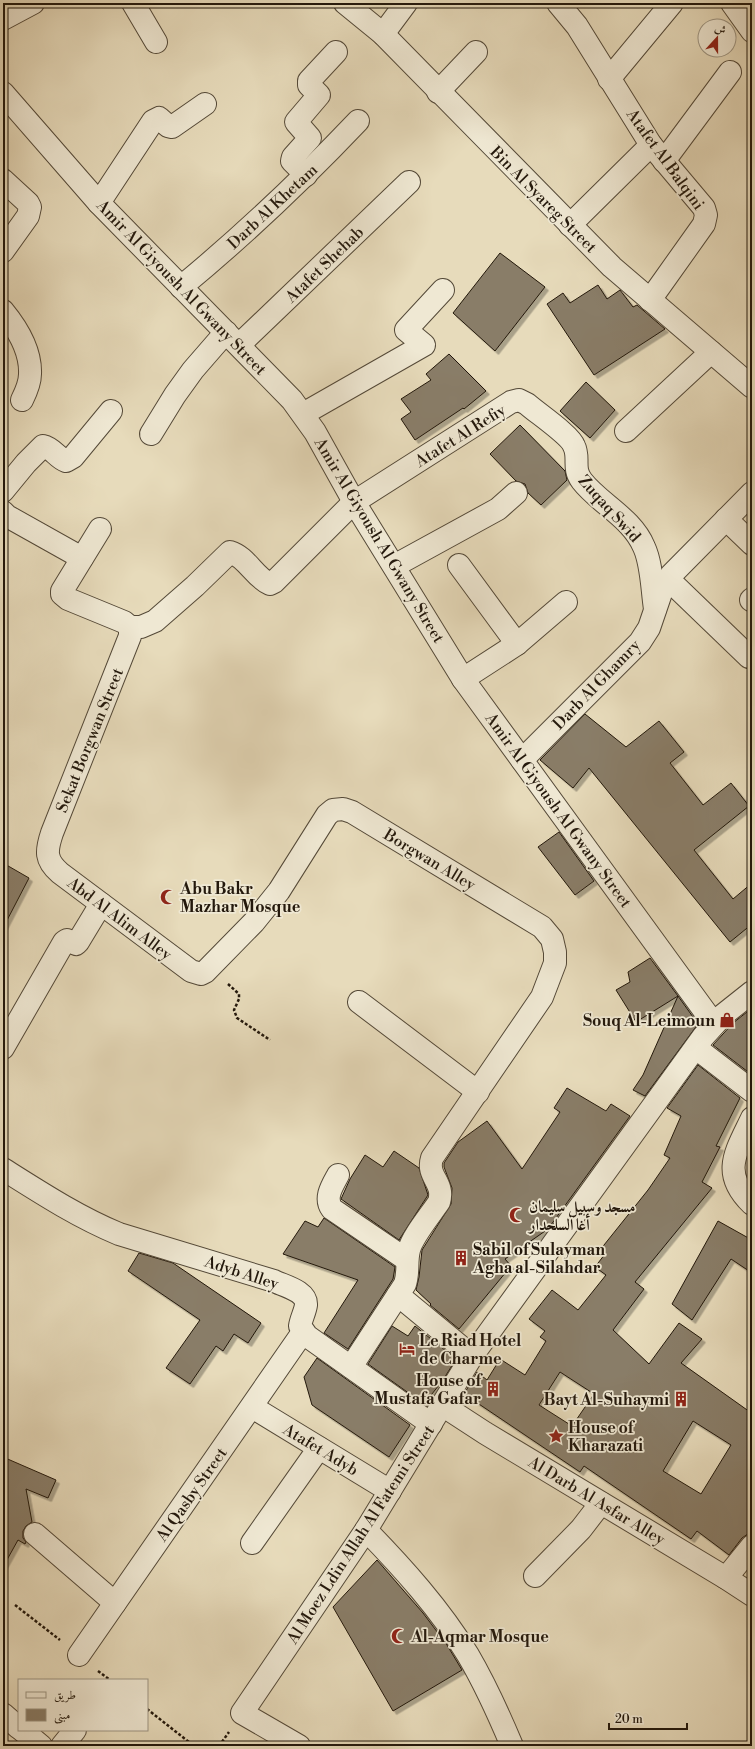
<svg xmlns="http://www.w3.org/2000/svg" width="755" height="1749" font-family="'Libre Bodoni',Amiri,serif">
<defs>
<filter id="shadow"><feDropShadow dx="3.5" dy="3.5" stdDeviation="0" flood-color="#0004"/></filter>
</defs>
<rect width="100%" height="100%" fill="#e7dbbb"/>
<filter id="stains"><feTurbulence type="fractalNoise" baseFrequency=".005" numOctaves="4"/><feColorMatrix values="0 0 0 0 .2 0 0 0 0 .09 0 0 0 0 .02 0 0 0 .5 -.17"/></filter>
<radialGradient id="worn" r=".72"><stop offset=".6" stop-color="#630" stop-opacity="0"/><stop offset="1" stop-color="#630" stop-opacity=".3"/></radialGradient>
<g fill="#897d67" stroke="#23180c" fill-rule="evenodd" filter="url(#shadow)">
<polygon points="500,253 545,287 495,351 453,313"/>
<polygon points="598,285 607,299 620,290 633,307 637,305 665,329 594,375 547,304 563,293 570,303"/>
<polygon points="449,354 486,391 464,409 463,408 415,440 401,419 411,412 401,399 431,380 426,374"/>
<polygon points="586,382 615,410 590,438 560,411"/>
<polygon points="520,425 565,471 567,480 541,505 528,493 525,484 516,481 490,454"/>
<polygon points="585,714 626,747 659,721 684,752 670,763 703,805 731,783 749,806 694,850 733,899 752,883 752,924 730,942 589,768 573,788 540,760"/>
<polygon points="559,832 594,881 575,895 538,847"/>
<polygon points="3,863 29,878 3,928"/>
<polygon points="650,958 678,996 636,1022 616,990 630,982 628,972"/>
<polygon points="678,996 698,1024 645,1096 633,1090 643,1075"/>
<polygon points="752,1008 752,1075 713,1045 733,1023"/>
<path d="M698 1065 740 1098 716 1146 720 1147 702 1182 712 1188 635 1282 644 1289 613 1330 649 1364 679 1323 702 1339 681 1363 750 1412 752 1409V1531L742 1538 729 1555 697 1531 691 1539 584 1466 580 1472 464 1394 477 1372 487 1380 500 1359 525 1375 546 1341 540 1337 545 1331 529 1319 552 1290 578 1310 606 1275 595 1267 605 1254 600 1250 648 1190 670 1158 664 1155 681 1116 667 1108ZM560 1372 594 1394 572 1426 539 1405ZM693 1421 731 1445 701 1494 663 1471Z"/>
<polygon points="567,1088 606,1111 611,1104 630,1116 548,1229 505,1259 511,1266 459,1329 430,1305 431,1304 416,1290 419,1277 422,1250 451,1204 452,1188 444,1167 444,1163 458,1142 487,1121 522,1169 560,1112 554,1108"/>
<polygon points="394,1151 419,1168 428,1195 399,1240 341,1199 350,1179 365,1155 383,1167"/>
<polygon points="324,1218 395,1267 393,1279 348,1349 324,1333 358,1280 283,1254 305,1221 318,1227"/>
<polygon points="718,1221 752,1240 752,1273 731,1259 692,1320 672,1304"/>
<polygon points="139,1253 173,1263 261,1323 248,1343 234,1334 223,1351 216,1346 190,1384 166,1368 200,1320 128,1271"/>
<polygon points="392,1326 408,1336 415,1326 456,1359 443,1380 424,1404 368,1364"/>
<polygon points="317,1358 410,1425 389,1457 312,1405 304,1377"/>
<polygon points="3,1457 56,1480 48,1498 26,1489 32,1522 26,1526 23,1531 23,1538 26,1542 25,1544 18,1540 3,1567"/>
<polygon points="377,1560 423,1613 447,1645 462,1670 393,1711 333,1607"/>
</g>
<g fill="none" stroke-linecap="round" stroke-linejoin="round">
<defs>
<g id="minor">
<polyline points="133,3 156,42"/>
<polyline points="345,3 383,34 612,267 752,387"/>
<polyline points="558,3 577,26 651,145 704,208 706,215 704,224 650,300"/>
<polyline points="732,3 752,31"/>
<polyline points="3,19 33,3"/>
<polyline points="383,34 406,3"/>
<polyline points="609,79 672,3"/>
<polyline points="438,92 476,52"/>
<polyline points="3,93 99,203 292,400 315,432 354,502 463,679 714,1024"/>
<polyline points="664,161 730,72"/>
<polyline points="306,175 292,161 293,157 310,138 296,122 319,95 309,85 309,81 336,52"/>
<polyline points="3,180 28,203 30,207 28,216 3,251"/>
<polyline points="99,203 153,121 159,118 168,126 172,127 205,104"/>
<polyline points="570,225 651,145"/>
<path d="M181 287C244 235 302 180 358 121"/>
<path d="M3 311C17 328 31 351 30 374 30 383 26 392 22 400"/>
<polyline points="239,345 409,182"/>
<polyline points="303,414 424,345 406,330 443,290"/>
<polyline points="626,431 711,352"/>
<polyline points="151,434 175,395 193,370 226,332"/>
<path d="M3 491 26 463 43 446C53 448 57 458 66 461L73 457 111 411"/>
<polyline points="3,512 7,516 82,558"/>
<polyline points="726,519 752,544"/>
<polyline points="100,529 62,591 62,594 68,599 124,622 130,627"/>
<polyline points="459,565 517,644"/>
<polyline points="394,566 498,509 516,493"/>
<polyline points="668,579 749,657"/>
<polyline points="751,600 752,599"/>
<path d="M130 627V636L52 833C46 851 45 860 60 873L191 971 201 974 205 972 254 922 279 891 327 815 333 810 343 809 352 812 542 927 552 939 555 952V963L542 997 432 1158C426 1177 445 1182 439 1202 431 1214 412 1237 409 1250 406 1261 409 1272 405 1284L351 1367"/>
<path d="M130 627H141L155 621 195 586 230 552C247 557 254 577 270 584L274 582 354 502 511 402 519 400 527 404C537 413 570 435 574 446 580 458 572 468 582 481 600 504 632 518 644 547 652 564 652 590 655 609"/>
<polyline points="463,679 517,644 566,602"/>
<polyline points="522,760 640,642 649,628 663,587 671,575 752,493"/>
<polyline points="359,1002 478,1092"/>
<polyline points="3,1048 64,942 67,940 76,944 78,942 101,904"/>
<polyline points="696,1048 752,1091"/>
<path d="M752 1118C736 1152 720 1173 752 1204"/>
<path d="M3 1169C41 1193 78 1217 119 1234L274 1281C284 1286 307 1291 306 1305 305 1312 301 1319 300 1326L307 1336 431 1424"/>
<path d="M338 1175C332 1186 324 1198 332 1209L407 1260"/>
<polyline points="398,1295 472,1356"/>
<polyline points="442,1405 485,1433 726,1578 752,1595"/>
<polyline points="252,1407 390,1491"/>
<path d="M366 1530C403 1568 440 1609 468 1655 485 1684 499 1715 512 1746"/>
<polyline points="35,1534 115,1603"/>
<polyline points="252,1543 319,1448"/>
<polyline points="535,1576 581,1529 601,1503"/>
<polyline points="726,1578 752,1546"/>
<polyline points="79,1655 303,1332"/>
<polyline points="3,1714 19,1728"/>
<polyline points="22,1730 41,1746"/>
<polyline points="62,1746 75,1730"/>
<polyline points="299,1746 242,1713 366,1530 472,1356 703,1037 723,1015 752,992"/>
</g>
</defs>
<use href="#minor" stroke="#544938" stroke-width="24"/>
<g stroke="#23180c" stroke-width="2.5" stroke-dasharray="3 2" stroke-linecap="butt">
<polyline points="228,984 239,994 239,999 234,1010 237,1018 270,1040"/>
<polyline points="15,1605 60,1640"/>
<polyline points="98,1671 110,1680"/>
<polyline points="147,1709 194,1746"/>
<polyline points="219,1746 229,1732"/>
</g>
<use href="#minor" stroke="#efe8d3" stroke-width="22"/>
</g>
<defs>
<symbol id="mosque-bare" viewBox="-9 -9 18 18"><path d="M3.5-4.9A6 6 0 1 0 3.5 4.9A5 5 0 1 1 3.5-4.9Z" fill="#8f2418" stroke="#efe8d3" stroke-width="2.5" paint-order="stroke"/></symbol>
<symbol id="shop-bare" viewBox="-9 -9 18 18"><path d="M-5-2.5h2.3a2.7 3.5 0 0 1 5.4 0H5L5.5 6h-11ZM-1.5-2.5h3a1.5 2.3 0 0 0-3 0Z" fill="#8f2418" stroke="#efe8d3" stroke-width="2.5" paint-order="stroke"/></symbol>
<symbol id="building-bare" viewBox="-9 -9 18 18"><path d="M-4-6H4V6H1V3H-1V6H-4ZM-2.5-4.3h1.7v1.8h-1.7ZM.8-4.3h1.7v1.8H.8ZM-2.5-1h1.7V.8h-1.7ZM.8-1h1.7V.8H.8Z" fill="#8f2418" stroke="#efe8d3" stroke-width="2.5" paint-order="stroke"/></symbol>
<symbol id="hotel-bare" viewBox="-9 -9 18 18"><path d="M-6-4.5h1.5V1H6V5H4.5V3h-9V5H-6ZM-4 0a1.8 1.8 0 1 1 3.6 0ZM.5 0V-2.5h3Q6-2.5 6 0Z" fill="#8f2418" stroke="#efe8d3" stroke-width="2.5" paint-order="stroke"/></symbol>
<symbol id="sight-bare" viewBox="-9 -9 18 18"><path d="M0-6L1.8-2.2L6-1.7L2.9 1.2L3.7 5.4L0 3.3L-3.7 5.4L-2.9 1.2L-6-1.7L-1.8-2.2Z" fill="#8f2418" stroke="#efe8d3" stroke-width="2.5" paint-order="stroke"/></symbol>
</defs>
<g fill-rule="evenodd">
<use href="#mosque-bare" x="157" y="886" width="22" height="22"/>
<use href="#shop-bare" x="716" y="1009" width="22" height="22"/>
<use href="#mosque-bare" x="506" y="1204" width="22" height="22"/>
<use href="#building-bare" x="450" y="1247" width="22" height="22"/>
<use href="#hotel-bare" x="396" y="1338" width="22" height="22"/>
<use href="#building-bare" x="482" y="1378" width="22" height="22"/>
<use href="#building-bare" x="670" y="1388" width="22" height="22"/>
<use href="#sight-bare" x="545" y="1425" width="22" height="22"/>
<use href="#mosque-bare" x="388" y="1625" width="22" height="22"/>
</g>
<g text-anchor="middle" stroke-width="3.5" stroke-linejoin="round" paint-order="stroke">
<g font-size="16" fill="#23180c" stroke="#efe8d3">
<text transform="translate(666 159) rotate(54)" y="6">Atafet Al Balqini</text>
<text transform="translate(544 199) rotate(45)" y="6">Bin Al Syareg Street</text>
<text transform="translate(272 206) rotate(-43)" y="6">Darb Al Khetam</text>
<text transform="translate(324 264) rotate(-44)" y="6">Atafet Shehab</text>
<text transform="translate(182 287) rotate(46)" y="6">Amir Al Giyoush Al Gwany Street</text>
<text transform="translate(460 435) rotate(-32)" y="6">Atafet Al Refiy</text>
<text transform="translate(610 508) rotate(48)" y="6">Zuqaq Swid</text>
<text transform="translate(380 540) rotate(59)" y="6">Amir Al Giyoush Al Gwany Street</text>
<text transform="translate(596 684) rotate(-46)" y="6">Darb Al Ghamry</text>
<text transform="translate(89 740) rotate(-68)" y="6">Sekat Borgwan Street</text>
<text transform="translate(559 810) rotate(54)" y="6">Amir Al Giyoush Al Gwany Street</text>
<text transform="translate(430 859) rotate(31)" y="6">Borgwan Alley</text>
<text transform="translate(120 918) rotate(37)" y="6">Abd Al Alim Alley</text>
<text transform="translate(242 1272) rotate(18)" y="6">Adyb Alley</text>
<text transform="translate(321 1449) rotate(31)" y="6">Atafet Adyb</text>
<text transform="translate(191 1494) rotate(-55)" y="6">Al Qasby Street</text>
<text transform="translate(597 1500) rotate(31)" y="6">Al Darb Al Asfar Alley</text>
<text transform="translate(360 1534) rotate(-57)" y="6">Al Moez Ldin Allah Al Fatemi Street</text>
</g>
<g font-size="16" font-weight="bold" fill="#23180c" stroke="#efe8d3" text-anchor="start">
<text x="180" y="894">Abu Bakr<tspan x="180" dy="18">Mazhar Mosque</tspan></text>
<text x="715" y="1026" text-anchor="end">Souq Al-Leimoun</text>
<text x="529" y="1212">مسجد وسبيل سليمان<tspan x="529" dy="18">أغا السلحدار</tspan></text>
<text x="473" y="1255">Sabil of Sulayman<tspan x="473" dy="18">Agha al-Silahdar</tspan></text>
<text x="419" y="1346">Le Riad Hotel<tspan x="419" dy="18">de Charme</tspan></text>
<text x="481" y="1386" text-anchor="end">House of<tspan x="481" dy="18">Mustafa Gafar</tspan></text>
<text x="669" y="1405" text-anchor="end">Bayt Al-Suhaymi</text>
<text x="568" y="1433">House of<tspan x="568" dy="18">Kharazati</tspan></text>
<text x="411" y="1642">Al-Aqmar Mosque</text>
</g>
</g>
<rect width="755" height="1749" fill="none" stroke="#e7dbbb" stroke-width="16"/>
<rect x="4" y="4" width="747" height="1741" fill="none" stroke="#23180c" stroke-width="2"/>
<rect x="8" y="8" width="739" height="1733" fill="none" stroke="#23180c"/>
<rect x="18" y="1679" width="130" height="52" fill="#efe8d3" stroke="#9d9583"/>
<rect x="26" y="1692" width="20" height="6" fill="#efe8d3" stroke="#9d9583"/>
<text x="54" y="1699" font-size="12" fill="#23180c">طريق</text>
<rect x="26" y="1709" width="20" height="12" fill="#897d67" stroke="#9d9583"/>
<text x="54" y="1719" font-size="12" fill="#23180c">مبنى</text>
<g transform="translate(717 38) rotate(21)"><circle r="19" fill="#efe8d3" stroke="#9d9583"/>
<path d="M0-3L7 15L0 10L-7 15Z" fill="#8f2418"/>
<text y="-6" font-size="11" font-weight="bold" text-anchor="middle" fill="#23180c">ش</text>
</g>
<path d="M609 1723v6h78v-6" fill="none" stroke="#23180c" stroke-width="2"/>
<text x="615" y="1723" font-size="12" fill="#23180c" stroke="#efe8d3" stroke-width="3" paint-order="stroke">20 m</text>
<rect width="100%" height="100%" filter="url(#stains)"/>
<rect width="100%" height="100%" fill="url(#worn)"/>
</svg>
